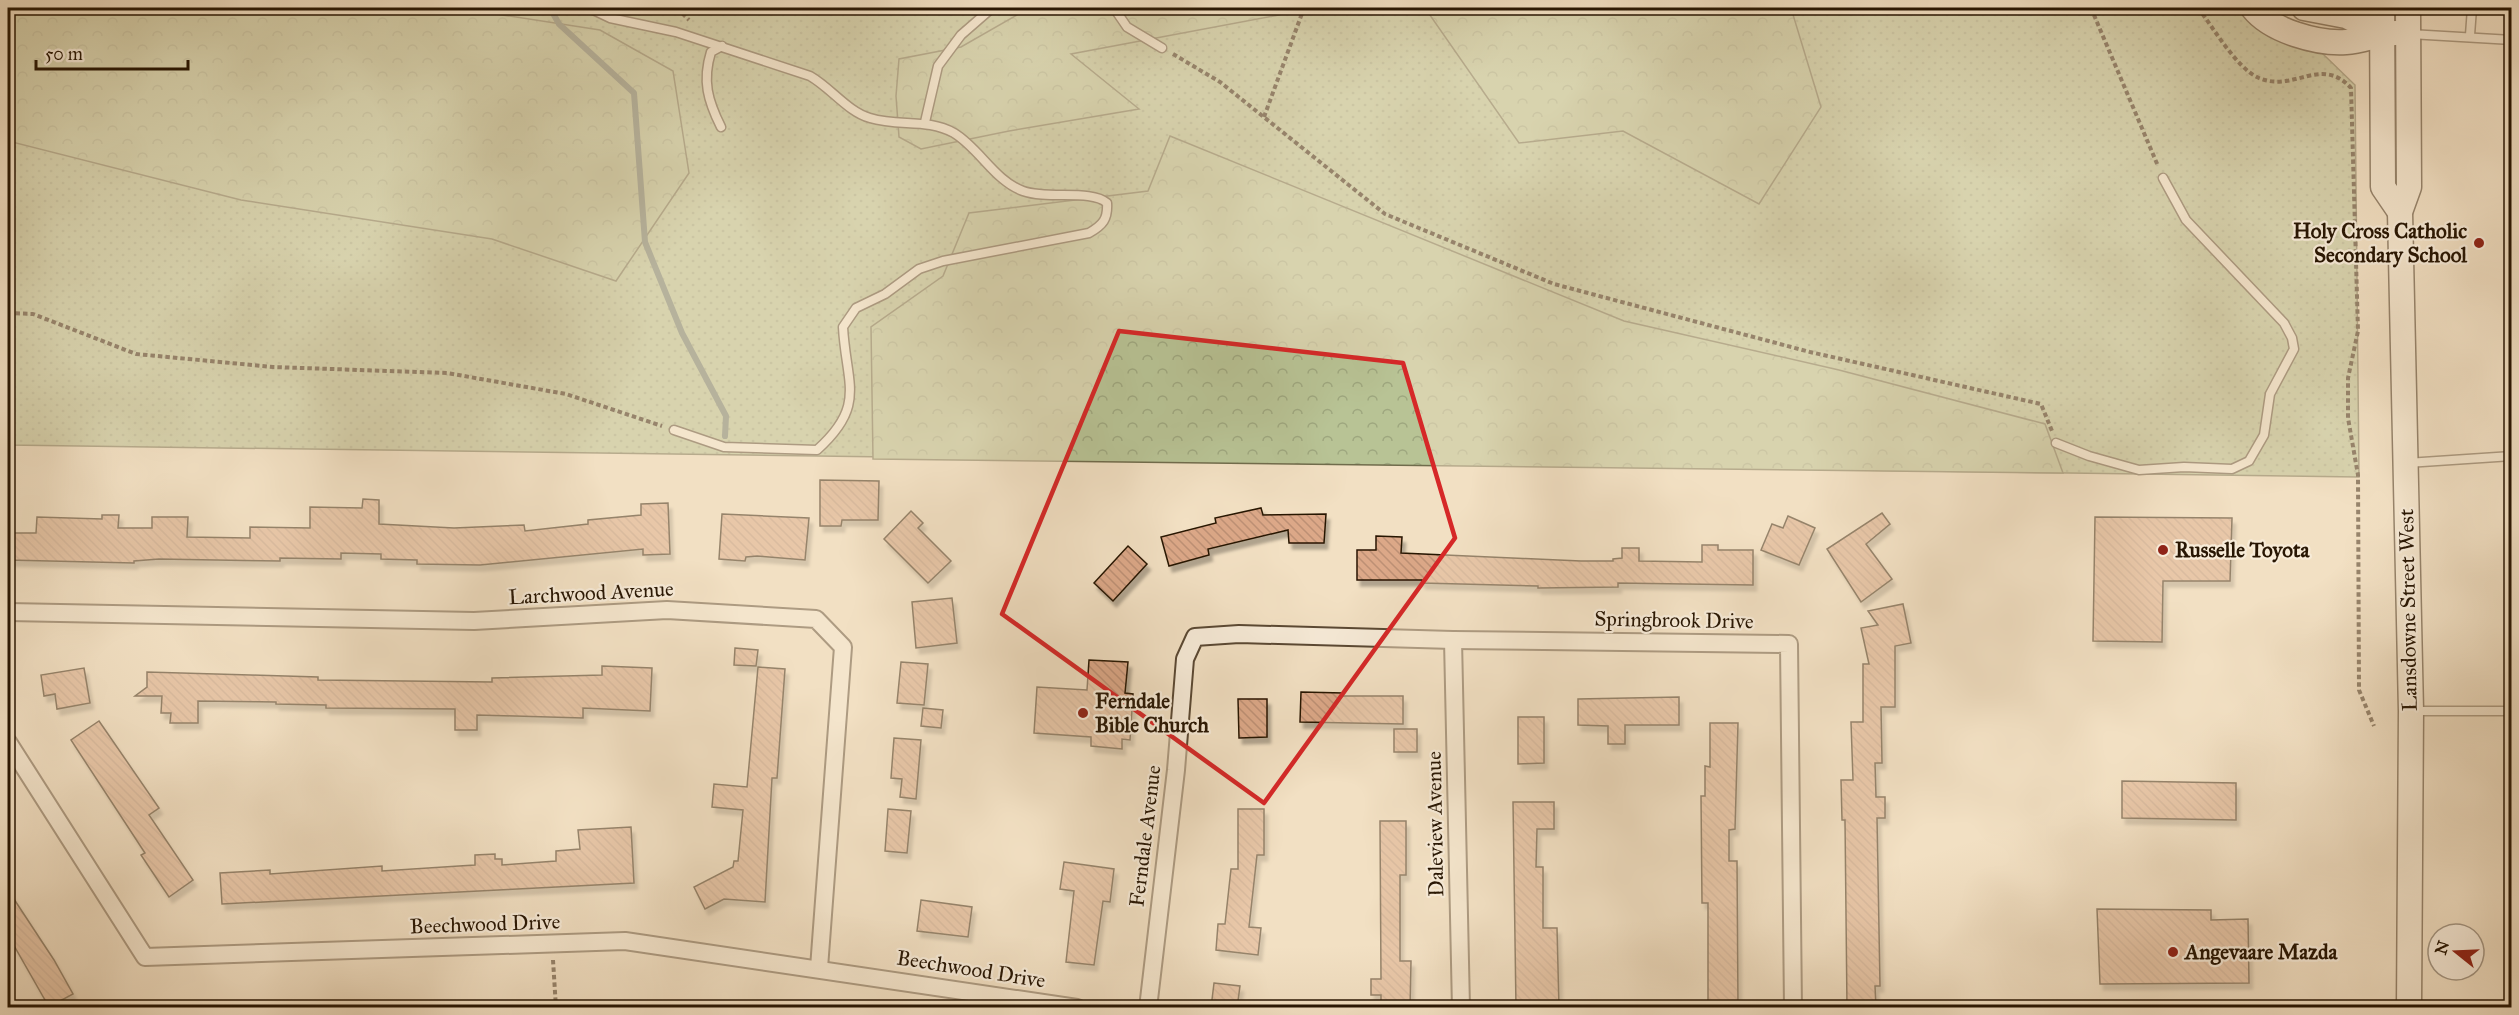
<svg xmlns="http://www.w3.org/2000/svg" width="2519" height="1015" font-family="'IM FELL Great Primer',serif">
<defs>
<pattern id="grass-dots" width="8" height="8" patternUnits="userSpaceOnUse" patternTransform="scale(1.5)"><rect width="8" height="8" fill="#b8c395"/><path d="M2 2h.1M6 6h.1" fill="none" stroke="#9ea77f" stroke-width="1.8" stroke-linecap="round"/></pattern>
<pattern id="forest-crowns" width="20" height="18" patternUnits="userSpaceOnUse" patternTransform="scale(1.5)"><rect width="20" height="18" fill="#b8c395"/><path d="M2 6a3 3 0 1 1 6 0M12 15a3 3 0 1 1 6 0" fill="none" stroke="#9ea77f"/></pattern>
<pattern id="building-back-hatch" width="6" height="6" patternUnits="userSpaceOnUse" patternTransform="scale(1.5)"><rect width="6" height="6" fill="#dca888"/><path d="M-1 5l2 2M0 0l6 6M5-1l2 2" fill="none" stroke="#bd9074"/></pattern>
<filter id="shadow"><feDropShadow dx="3.5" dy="6" stdDeviation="1.5" flood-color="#0004"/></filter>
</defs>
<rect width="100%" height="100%" fill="#f2e0c3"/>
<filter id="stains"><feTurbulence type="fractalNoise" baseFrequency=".00333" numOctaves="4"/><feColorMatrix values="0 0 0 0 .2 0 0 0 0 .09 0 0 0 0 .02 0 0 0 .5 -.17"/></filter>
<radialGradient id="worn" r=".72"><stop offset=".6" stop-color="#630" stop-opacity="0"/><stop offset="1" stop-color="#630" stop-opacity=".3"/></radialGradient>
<polygon fill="url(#grass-dots)" stroke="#706c4c" stroke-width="1.5" points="8,8 2239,8 2322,53 2355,85 2359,477 8,445"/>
<g fill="url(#forest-crowns)" stroke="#706c4c" stroke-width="1.5">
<polygon points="8,8 288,8 306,12 319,8 457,8 600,30 673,71 689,173 616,281 492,239 241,200 8,141"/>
<polygon points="1029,8 1294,8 1295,12 1071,54 1139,109 1009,131 921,149 899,137 896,96 899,59 961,47"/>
<polygon points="1425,8 1791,8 1821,107 1759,204 1623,131 1519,143"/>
<polygon points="1170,136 1624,321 1839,370 2045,424 2063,473 873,459 871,327 943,276 969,213 1148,191"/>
</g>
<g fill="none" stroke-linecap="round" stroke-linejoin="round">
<polyline stroke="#6d7a6d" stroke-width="6" points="550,8 559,24 634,93 645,242 682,333 726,416 725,436"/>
</g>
<g fill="url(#building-back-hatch)" stroke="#281603" stroke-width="1.5" filter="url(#shadow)">
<polygon points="820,480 879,481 878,520 842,520 841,526 820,526"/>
<polygon points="363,499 379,500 379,524 454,528 524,525 525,531 588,524 588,520 641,515 641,504 668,503 670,554 643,555 643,549 480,565 417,564 417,560 381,559 381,554 341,553 341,559 280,558 280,561 159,559 134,561 134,563 8,560 8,533 36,533 37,517 102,519 102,515 119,515 118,528 152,528 152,517 188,517 187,537 250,538 250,527 310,528 310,507 362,508"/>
<polygon points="1261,508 1263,515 1326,514 1324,543 1289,543 1288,530 1208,549 1209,555 1169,566 1161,537 1216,523 1215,518"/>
<polygon points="911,511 923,523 918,528 951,561 928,583 884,539"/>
<polygon points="1882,513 1890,524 1866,544 1892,579 1861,602 1827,549"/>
<polygon points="722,514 809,518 805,560 757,556 746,557 745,561 719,559"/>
<polygon points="1788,516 1815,528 1799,565 1761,550 1772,524 1783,528"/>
<polygon points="2095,517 2232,518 2230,581 2163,581 2162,642 2093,641"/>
<polygon points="1376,536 1402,537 1401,553 1581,561 1613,561 1613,559 1622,558 1622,548 1639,548 1639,561 1702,562 1702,545 1718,545 1718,550 1753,550 1753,585 1618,583 1618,587 1538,588 1538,586 1422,583 1422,580 1357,580 1357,550 1376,550"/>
<polygon points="1128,546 1147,564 1113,601 1094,583"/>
<polygon points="952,598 957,643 916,648 912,602"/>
<polygon points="1903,604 1911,643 1895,646 1895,707 1881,707 1882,763 1875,763 1876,797 1885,797 1885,818 1877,818 1880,986 1875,986 1876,1008 1847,1008 1845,820 1842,820 1841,780 1853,780 1851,722 1863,722 1863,664 1869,664 1861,628 1878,625 1868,611"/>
<polygon points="735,648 758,650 756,666 734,665"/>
<polygon points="1089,660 1128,662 1125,693 1133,694 1130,740 1122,739 1122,749 1091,746 1091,737 1034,733 1037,687 1087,690"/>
<polygon points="901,662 928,664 924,705 897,703"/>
<polygon points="602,666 652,668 650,711 583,708 583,718 477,715 477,730 455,730 455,709 326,708 326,705 276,704 276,702 198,701 198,723 170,723 171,713 161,713 162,696 135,696 147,687 147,672 318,677 318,680 492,682 492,678 602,675"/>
<polygon points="758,667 785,669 777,778 772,778 765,902 724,899 705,909 694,887 733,867 734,861 738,861 743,810 712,807 714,784 747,787"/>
<polygon points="84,668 90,703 57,709 55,694 44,696 41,675"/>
<polygon points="1301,692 1343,693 1343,696 1403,696 1403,724 1300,722"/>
<polygon points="1679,697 1679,725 1625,725 1625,744 1608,744 1608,726 1578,725 1578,699"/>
<polygon points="1238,699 1267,699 1267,737 1239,738"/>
<polygon points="923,708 943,710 941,728 921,726"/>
<polygon points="1518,717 1544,717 1544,763 1518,764"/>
<polygon points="99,721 159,808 149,815 193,880 169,897 141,855 145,853 71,740"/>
<polygon points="1710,723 1738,723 1735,829 1729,830 1729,861 1737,861 1738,1008 1708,1008 1708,903 1702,903 1701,796 1705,796 1705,766 1710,767"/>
<rect x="1394" y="729" width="23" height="23"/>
<polygon points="894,738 921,740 916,799 900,797 902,779 891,778"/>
<polygon points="2122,781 2236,783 2236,820 2122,818"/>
<polygon points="1513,802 1554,802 1554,829 1537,829 1536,867 1543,867 1543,928 1557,928 1559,1008 1516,1008"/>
<polygon points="888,809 911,811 907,853 885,851"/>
<polygon points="1238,809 1264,809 1264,855 1257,855 1249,927 1261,928 1258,955 1216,950 1218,924 1225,924 1231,869 1238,869"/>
<polygon points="1380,821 1406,821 1406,875 1400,875 1400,961 1411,961 1410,1008 1381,1008 1381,995 1371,995 1371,979 1381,979"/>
<polygon points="631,827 634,883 222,904 220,873 270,870 270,874 382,866 382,871 459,866 475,865 475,855 495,854 495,859 502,859 502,865 556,861 556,851 580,849 578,830"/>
<polygon points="1064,862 1114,869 1110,902 1103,901 1094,965 1066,962 1074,891 1060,889"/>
<polygon points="8,890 54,960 73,994 49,1007 8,935"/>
<polygon points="921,900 972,907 968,937 917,931"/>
<polygon points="2097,909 2211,910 2211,920 2248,919 2249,983 2100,984"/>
<polygon points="1214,983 1240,986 1237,1008 1211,1008"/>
</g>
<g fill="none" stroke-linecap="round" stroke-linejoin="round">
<defs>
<g id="service">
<path d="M589 8 610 18 676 32 810 76C831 88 848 112 870 118 899 127 927 118 954 133 979 148 995 181 1023 191 1048 200 1091 189 1107 203 1108 219 1103 225 1089 233L943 261 919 269 885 294 856 308 843 327C846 384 867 405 817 450L724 447 674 430"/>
<polyline points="1114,8 1127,27 1162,48"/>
<polyline points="2410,34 2512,40"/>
<polyline points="2470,35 2472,8"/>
<polyline points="925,122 938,66 961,35 992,8"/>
<path d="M721 127C708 101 702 81 711 52L722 46"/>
<polyline points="2056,443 2089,456 2139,470 2184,467 2232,469 2249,461 2264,435 2270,394 2294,349 2292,338 2284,323 2186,220 2163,178"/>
<polyline points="2407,463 2512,456"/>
<polyline points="2413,711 2512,711"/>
</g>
<g id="minor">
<polyline points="8,612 474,621 667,610 816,619 843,647 819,968"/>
<polyline points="1453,640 1461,1008"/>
<polyline points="8,742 145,957 625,941 1077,1008"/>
<polyline points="1148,1008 1176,770 1185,659 1195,637 1239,634 1453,640 1789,644 1793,1008"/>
</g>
<g id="secondary">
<path d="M2253 8C2271 31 2318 44 2346 42 2364 41 2379 33 2396 33"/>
<polyline points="2304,8 2346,16 2382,33"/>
<polyline points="2382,8 2383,187 2400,212"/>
<polyline points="2408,8 2409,187 2400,212 2411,711 2409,1008"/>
</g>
</defs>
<use href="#service" stroke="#5a4833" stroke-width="11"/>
<use href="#minor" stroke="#5a4833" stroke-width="20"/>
<use href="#secondary" stroke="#281603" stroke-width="27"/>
<g stroke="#281603" stroke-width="4" stroke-dasharray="4.5 3" stroke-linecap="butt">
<polyline points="677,8 689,20"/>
<polyline points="2091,8 2158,166"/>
<path d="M2198 8C2213 27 2237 69 2259 78 2294 93 2321 55 2351 88L2358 331 2348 378V418L2358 475 2359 690 2374 726"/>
<polyline points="1173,54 1220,82 1385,214 1554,284 1810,352 2041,404 2052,431"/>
<polyline points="1264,117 1304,8"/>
<polyline points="8,313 33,314 136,354 273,367 447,373 566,394 662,426"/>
<polyline points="553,960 556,1008"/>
</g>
<use href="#service" stroke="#f7ebd8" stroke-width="8"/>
<use href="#minor" stroke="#f7ebd8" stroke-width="16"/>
<use href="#secondary" stroke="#f7ebd8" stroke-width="24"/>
</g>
<path d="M0 0H2519V1015H0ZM1119 331 1403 363 1455 538 1264 803 1002 614Z" fill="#f2e0c3" fill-opacity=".55" fill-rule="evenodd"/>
<path fill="none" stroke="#d62828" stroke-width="4.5" stroke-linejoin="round" d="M1119 331 1403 363 1455 538 1264 803 1002 614Z"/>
<g fill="#8f2418" stroke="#f7ebd8" stroke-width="2">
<circle cx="2479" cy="243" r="6"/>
<circle cx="2163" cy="550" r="6"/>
<circle cx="1083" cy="713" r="6"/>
<circle cx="2173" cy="952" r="6"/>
</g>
<g text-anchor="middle" stroke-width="4.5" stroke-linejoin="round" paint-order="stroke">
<g font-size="21" font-weight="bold" fill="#281603" stroke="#f7ebd8" text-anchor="start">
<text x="2467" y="238" text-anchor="end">Holy Cross Catholic<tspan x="2467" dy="24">Secondary School</tspan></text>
<text x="2175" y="557">Russelle Toyota</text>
<text x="1095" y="708">Ferndale<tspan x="1095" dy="24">Bible Church</tspan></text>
<text x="2185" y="959">Angevaare Mazda</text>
</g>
<g font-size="21" fill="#281603" stroke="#f7ebd8">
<text transform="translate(591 593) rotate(-3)" y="7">Larchwood Avenue</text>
<text transform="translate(2408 610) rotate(-91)" y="7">Lansdowne Street West</text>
<text transform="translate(1674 620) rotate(1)" y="7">Springbrook Drive</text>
<text transform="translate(1435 824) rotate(-91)" y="7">Daleview Avenue</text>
<text transform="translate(1145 836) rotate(-83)" y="7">Ferndale Avenue</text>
<text transform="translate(485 924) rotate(-2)" y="7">Beechwood Drive</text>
<text transform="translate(971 969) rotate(9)" y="7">Beechwood Drive</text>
</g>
</g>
<rect width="2519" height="1015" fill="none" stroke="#f2e0c3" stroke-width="30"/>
<rect x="9" y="9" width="2501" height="997" fill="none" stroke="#281603" stroke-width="3"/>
<rect x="15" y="15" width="2489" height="985" fill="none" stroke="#281603" stroke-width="1.5"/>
<g transform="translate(2456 952) rotate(288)"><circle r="28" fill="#f7ebd8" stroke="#a49683" stroke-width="1.5"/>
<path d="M0-4.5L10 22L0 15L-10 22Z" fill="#8f2418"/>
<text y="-9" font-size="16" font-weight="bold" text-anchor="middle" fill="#281603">N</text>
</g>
<path d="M36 60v9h152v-9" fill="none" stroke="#281603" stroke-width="3"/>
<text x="45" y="60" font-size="18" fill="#281603" stroke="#f7ebd8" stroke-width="4.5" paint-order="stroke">50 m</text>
<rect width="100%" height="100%" filter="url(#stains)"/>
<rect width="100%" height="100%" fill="url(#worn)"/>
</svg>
